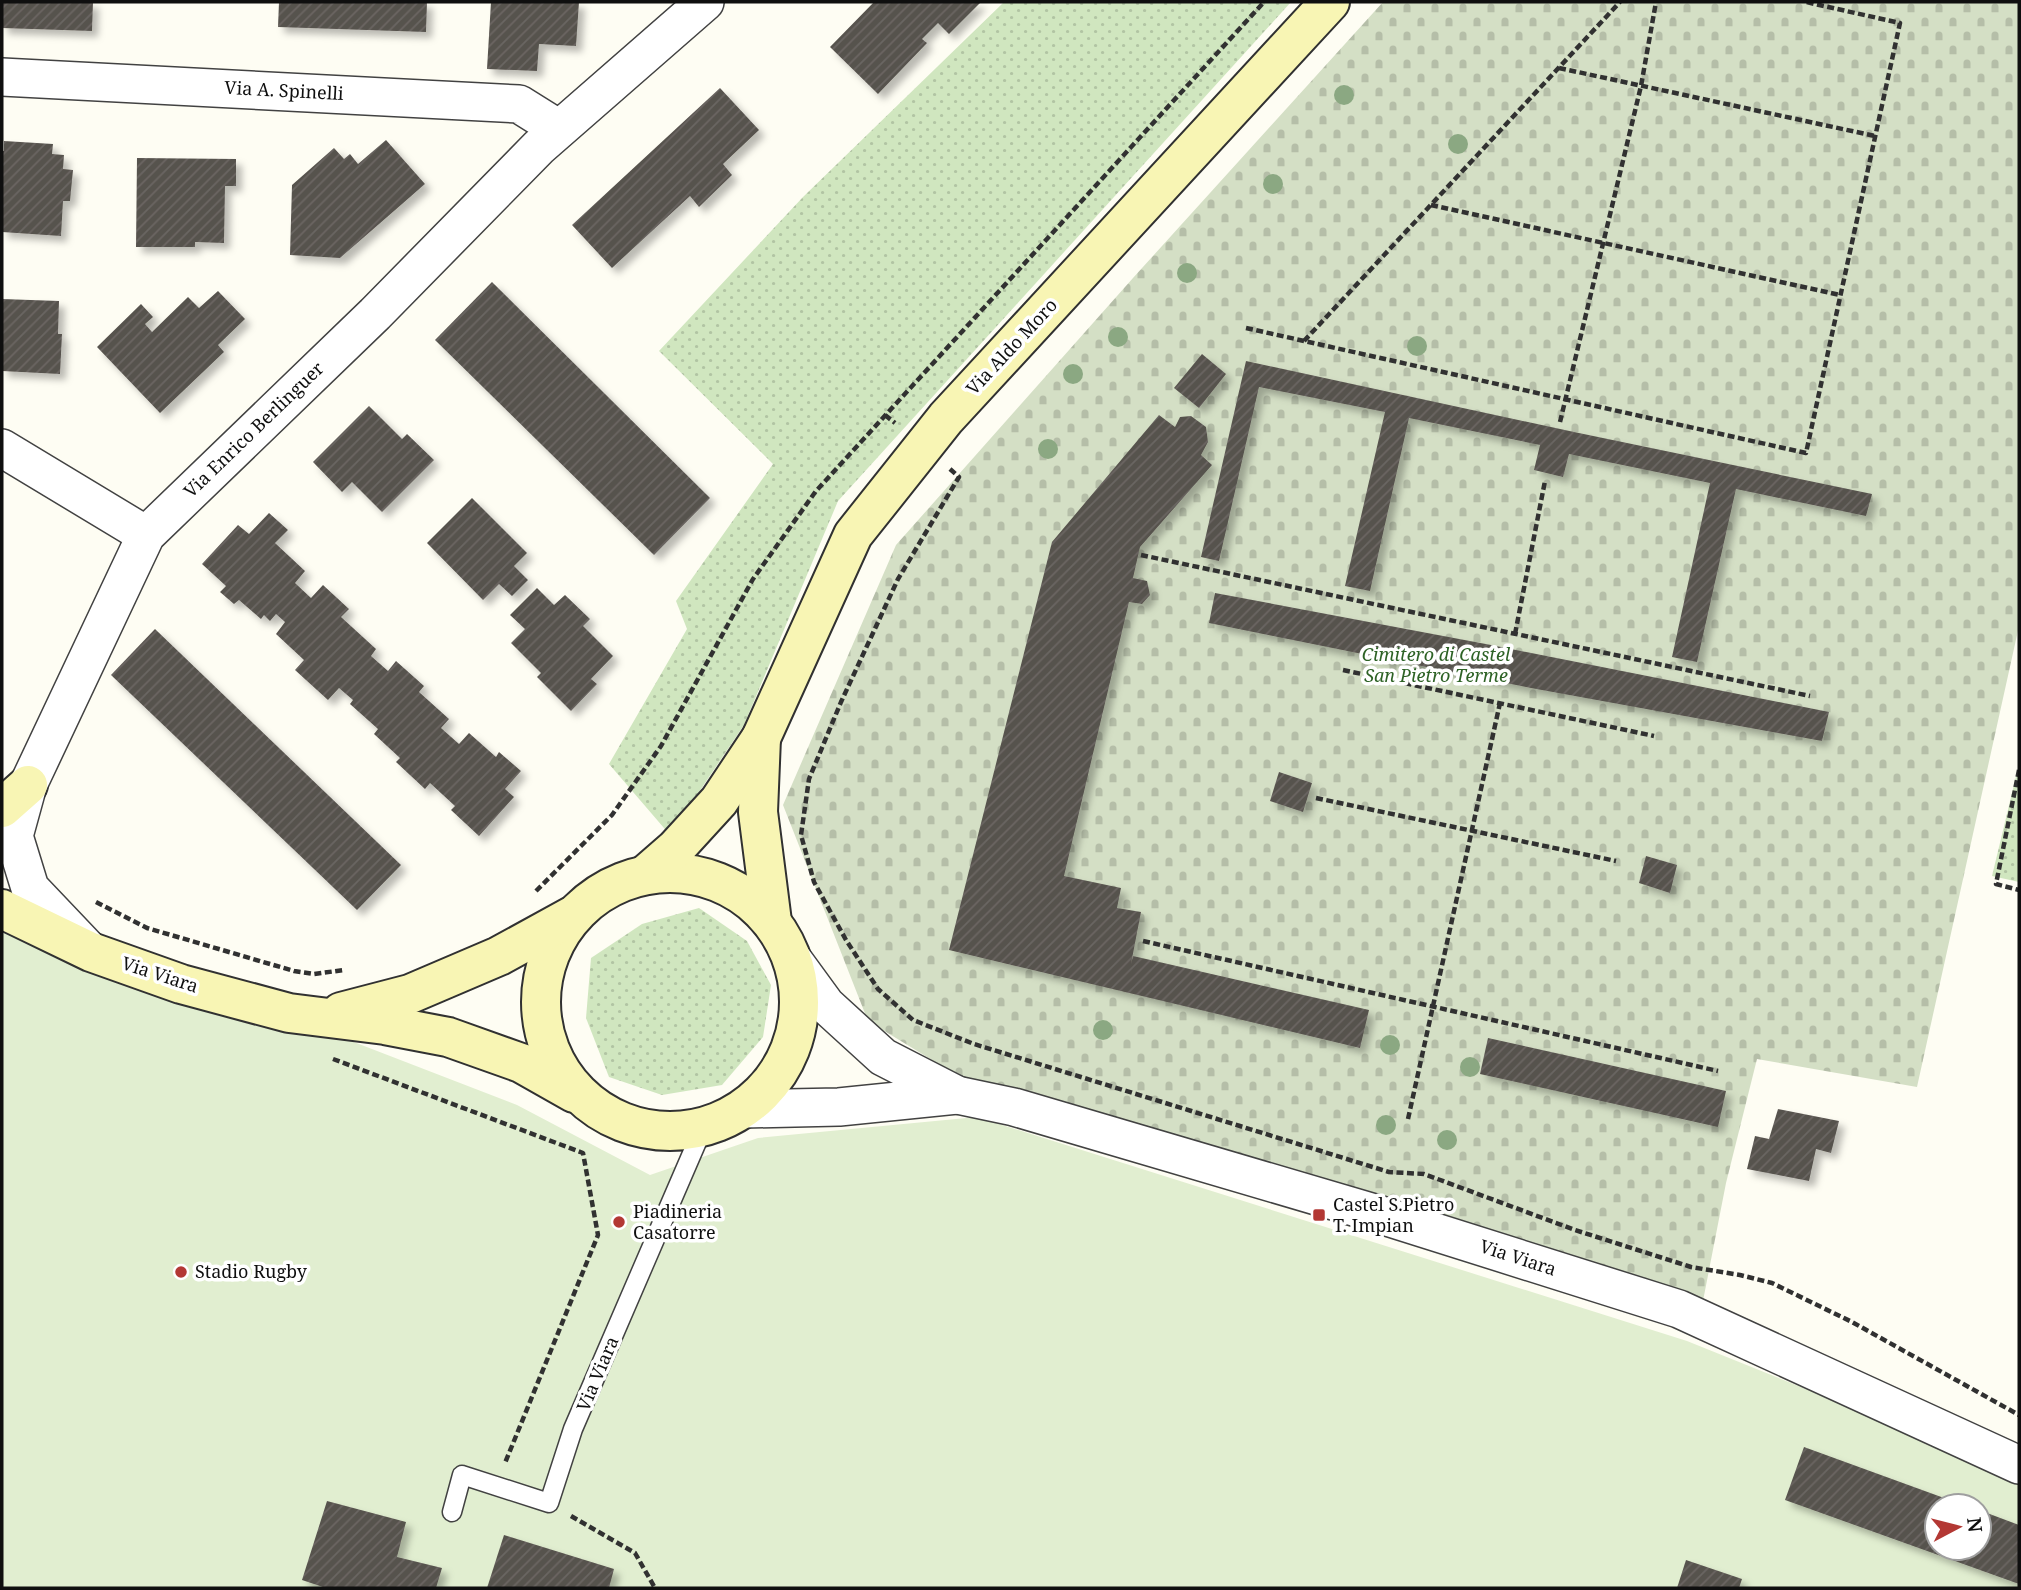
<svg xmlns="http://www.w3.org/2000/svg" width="2021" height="1590" font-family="'Noto Serif',serif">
<defs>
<pattern id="green-dots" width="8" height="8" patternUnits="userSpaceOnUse" patternTransform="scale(1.75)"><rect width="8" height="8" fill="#d0e6bf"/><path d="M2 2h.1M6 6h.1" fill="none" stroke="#b1c4a3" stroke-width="1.8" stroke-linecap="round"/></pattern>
<pattern id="cemetery-stones" width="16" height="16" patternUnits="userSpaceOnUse" patternTransform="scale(1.75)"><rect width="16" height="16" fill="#d4dfc5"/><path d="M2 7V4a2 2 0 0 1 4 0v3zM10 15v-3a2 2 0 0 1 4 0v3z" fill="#b5bea8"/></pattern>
<pattern id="building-hatch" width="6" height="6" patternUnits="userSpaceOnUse" patternTransform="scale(1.75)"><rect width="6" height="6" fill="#57524d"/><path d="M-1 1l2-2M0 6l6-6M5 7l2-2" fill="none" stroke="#6a6662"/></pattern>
<filter id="shadow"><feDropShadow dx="6" dy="6" stdDeviation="3.5" flood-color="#0004"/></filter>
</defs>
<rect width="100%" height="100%" fill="#fefdf3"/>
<g fill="url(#green-dots)">
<polygon points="1004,2 1291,2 838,501 744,725 670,835 609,764 687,629 676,601 773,464 659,351 803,197"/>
<polygon points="2019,764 2019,882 1992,876"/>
<polygon points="699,908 747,941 771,985 763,1037 722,1085 662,1095 609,1077 586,1018 591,958 642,924"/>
</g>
<polygon fill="url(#cemetery-stones)" points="1383,2 2019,2 2019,626 1917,1087 1757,1059 1726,1183 1702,1306 960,1077 868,1021 783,805 896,545 1133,278"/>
<path fill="#e1eed0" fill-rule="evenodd" d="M2 895 276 1012 517 1105 650 1175 758 1138 977 1117 1687 1341 2019 1475V1588H2ZM1937 1506H1979V1548H1937Z"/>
<g fill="url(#building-hatch)" filter="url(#shadow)">
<polygon points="2,2 93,2 92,31 2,28"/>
<polygon points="279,2 427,2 426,32 278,27"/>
<polygon points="491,2 579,2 576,46 539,44 537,71 487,69"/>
<polygon points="874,2 981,2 949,34 938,23 922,39 927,43 878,94 830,47"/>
<polygon points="720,88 759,130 723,164 732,175 699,207 690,196 612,268 572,225"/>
<polygon points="386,140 425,184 340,258 290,255 292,185 334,148 344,159 350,154 358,164"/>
<polygon points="4,141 53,144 52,154 64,155 63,169 73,170 70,201 63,201 61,236 2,232 2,151 4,151"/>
<polygon points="137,158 236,159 236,186 225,186 224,243 195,242 195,247 136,247"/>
<polygon points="492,282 710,498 654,555 435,340"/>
<polygon points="218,291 245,319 218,345 224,352 160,413 97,347 141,304 153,317 145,324 152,332 188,297 199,308"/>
<polygon points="2,299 59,301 58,334 62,334 60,374 2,371"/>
<polygon points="1202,354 1226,374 1199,408 1174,388"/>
<polygon points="1246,361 1574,432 1872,494 1866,516 1736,489 1697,662 1672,657 1710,483 1569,454 1563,477 1534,470 1540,445 1409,418 1370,591 1345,586 1385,412 1259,387 1219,561 1201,557"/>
<polygon points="369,406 402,439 407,434 434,460 382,512 352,482 342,492 313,462"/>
<polygon points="1159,415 1175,427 1180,417 1191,416 1206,427 1208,442 1201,455 1212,465 1140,547 1133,578 1147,581 1150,595 1142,604 1129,602 1064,876 1121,888 1117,908 1141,912 1131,964 1133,956 1369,1010 1360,1048 949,950 1052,542"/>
<polygon points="472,498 527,553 514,566 528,580 512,596 499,584 483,600 427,543"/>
<polygon points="269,513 288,530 275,543 305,571 295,583 311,598 323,585 349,609 341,617 376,649 371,656 388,671 396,661 424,686 419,692 449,719 441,728 459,744 469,733 496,757 499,752 521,771 505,789 514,797 479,836 451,810 455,806 430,783 425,789 396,762 400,758 374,734 378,729 350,704 353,700 339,688 328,700 295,670 304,660 276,634 285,622 276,614 270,621 264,615 261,619 239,600 234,604 220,592 226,586 202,564 238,525 249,534"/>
<polygon points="537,588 554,605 565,595 590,619 583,626 613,656 591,679 597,684 571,711 537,677 541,673 511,643 525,629 510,615"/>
<polygon points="1215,593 1491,645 1829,712 1822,741 1531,688 1209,623"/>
<polygon points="155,629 401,865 357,910 111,675"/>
<polygon points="1279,772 1312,783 1303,812 1270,801"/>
<polygon points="1646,856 1677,865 1670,893 1639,883"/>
<polygon points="1488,1038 1726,1091 1718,1127 1480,1074"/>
<polygon points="1778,1109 1839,1121 1831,1153 1816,1149 1809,1181 1747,1169 1755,1136 1769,1139"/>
<polygon points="1804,1447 1966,1506 1937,1506 1937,1548 1979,1548 1979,1510 2019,1525 2019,1584 1785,1500"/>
<polygon points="327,1501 406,1522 397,1557 442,1568 436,1588 326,1588 302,1580"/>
<polygon points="504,1535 614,1569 609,1588 487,1588"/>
<polygon points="1686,1560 1742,1579 1739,1588 1677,1588"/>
</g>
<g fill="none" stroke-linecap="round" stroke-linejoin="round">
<defs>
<polyline id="service" points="452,1512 462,1475 549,1503 573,1429 703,1128"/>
<g id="minor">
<polyline points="2,77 519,104 559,129"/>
<polyline points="2,448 146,535"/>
<polyline points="88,949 30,888 14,836 28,785 146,535 375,314 539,147 705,2"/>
<polyline points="791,957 826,1005 883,1057 957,1095 1014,1107 1381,1215 1679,1309 2019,1465"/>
<polyline points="744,1109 839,1107 957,1095"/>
</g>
<g id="secondary">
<polyline points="761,738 758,812 772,922"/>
<polyline points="2,808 28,785"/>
<circle cx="670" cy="1002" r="129"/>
<polyline points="645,875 676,848 719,801 761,738 853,535 946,418 1330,2"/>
<polyline points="2,909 91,952 181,984 289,1013 385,1025 448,1037 521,1063 574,1093"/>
<polyline points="341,1012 410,994 499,956 572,916"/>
</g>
</defs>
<use href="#service" stroke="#424242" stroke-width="21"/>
<use href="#minor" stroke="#424242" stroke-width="40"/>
<use href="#secondary" stroke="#313131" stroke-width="42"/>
<g stroke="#313131" stroke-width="4.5" stroke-dasharray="7 3.5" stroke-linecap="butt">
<polyline points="1559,68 1875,136"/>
<polyline points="1431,205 1840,295"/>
<polyline points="1246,328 1806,453 1900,23 1806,2"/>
<polyline points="1304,341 1620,2"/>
<polyline points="885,415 895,423"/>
<polyline points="1560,422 1641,86 1656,2"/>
<polyline points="950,469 959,477 898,579 841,702 809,779 801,835 814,882 846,940 878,989 913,1020 974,1044 1389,1172 1424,1174 1575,1230 1691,1267 1740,1275 1772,1283 1852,1322 2019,1415"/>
<polyline points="1141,555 1810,696"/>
<polyline points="1515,634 1545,481"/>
<polyline points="1343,670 1654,736"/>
<polyline points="2019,770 1996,884 2019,890"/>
<polyline points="1316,798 1616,861"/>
<polyline points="536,891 612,815 661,746 753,579 816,491 1264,2"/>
<polyline points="96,902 147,928 294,971 314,974 344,970"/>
<polyline points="1143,941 1718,1071"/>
<polyline points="333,1059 583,1153 598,1235 505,1463"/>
<polyline points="1408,1119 1500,703"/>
<polyline points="571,1516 635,1553 655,1588"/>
</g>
<use href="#service" stroke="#fff" stroke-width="18"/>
<use href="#minor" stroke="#fff" stroke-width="37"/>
<use href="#secondary" stroke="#f8f5b4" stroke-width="38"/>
</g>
<g fill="#8ba882">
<circle cx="1344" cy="95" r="10"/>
<circle cx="1458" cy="144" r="10"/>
<circle cx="1273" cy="184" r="10"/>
<circle cx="1187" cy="273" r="10"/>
<circle cx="1118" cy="337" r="10"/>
<circle cx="1417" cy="346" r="10"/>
<circle cx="1073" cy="374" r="10"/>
<circle cx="1048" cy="449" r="10"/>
<circle cx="1103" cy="1030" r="10"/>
<circle cx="1390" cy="1045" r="10"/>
<circle cx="1470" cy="1067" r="10"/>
<circle cx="1386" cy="1125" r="10"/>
<circle cx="1447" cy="1140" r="10"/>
</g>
<g fill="#b33834" stroke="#fff" stroke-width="2.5">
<rect x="1312" y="1208" width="14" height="14" rx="3.5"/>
<circle cx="619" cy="1222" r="7"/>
<circle cx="181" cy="1272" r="7"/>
</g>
<g text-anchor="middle" stroke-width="7" stroke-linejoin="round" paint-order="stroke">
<g font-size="18" fill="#0f0f0f" stroke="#fff">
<text transform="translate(284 91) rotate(3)" y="6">Via A. Spinelli</text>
<text transform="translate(1012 347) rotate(-47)" y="6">Via Aldo Moro</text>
<text transform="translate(254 430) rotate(-44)" y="6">Via Enrico Berlinguer</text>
<text transform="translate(160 975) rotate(18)" y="6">Via Viara</text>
<text transform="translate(1518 1258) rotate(18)" y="6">Via Viara</text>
<text transform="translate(598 1374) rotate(-67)" y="6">Via Viara</text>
</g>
<g font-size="18" font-style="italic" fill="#2d6225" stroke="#fff">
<text x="1436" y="661">Cimitero di Castel<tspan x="1436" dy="21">San Pietro Terme</tspan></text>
</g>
<g font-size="18" fill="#0f0f0f" stroke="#fff" text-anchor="start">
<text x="1333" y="1211">Castel S.Pietro<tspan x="1333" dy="21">T. Impian</tspan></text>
<text x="633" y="1218">Piadineria<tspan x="633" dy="21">Casatorre</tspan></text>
<text x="195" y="1278">Stadio Rugby</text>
</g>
</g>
<rect width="2021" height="1590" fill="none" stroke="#0f0f0f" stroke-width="7"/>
<g transform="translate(1958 1527) rotate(83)"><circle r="33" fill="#ffffff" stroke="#9f9f9f" stroke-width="2"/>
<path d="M0-5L12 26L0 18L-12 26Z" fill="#b33834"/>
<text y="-10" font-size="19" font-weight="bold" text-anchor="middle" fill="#0f0f0f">N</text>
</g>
</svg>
